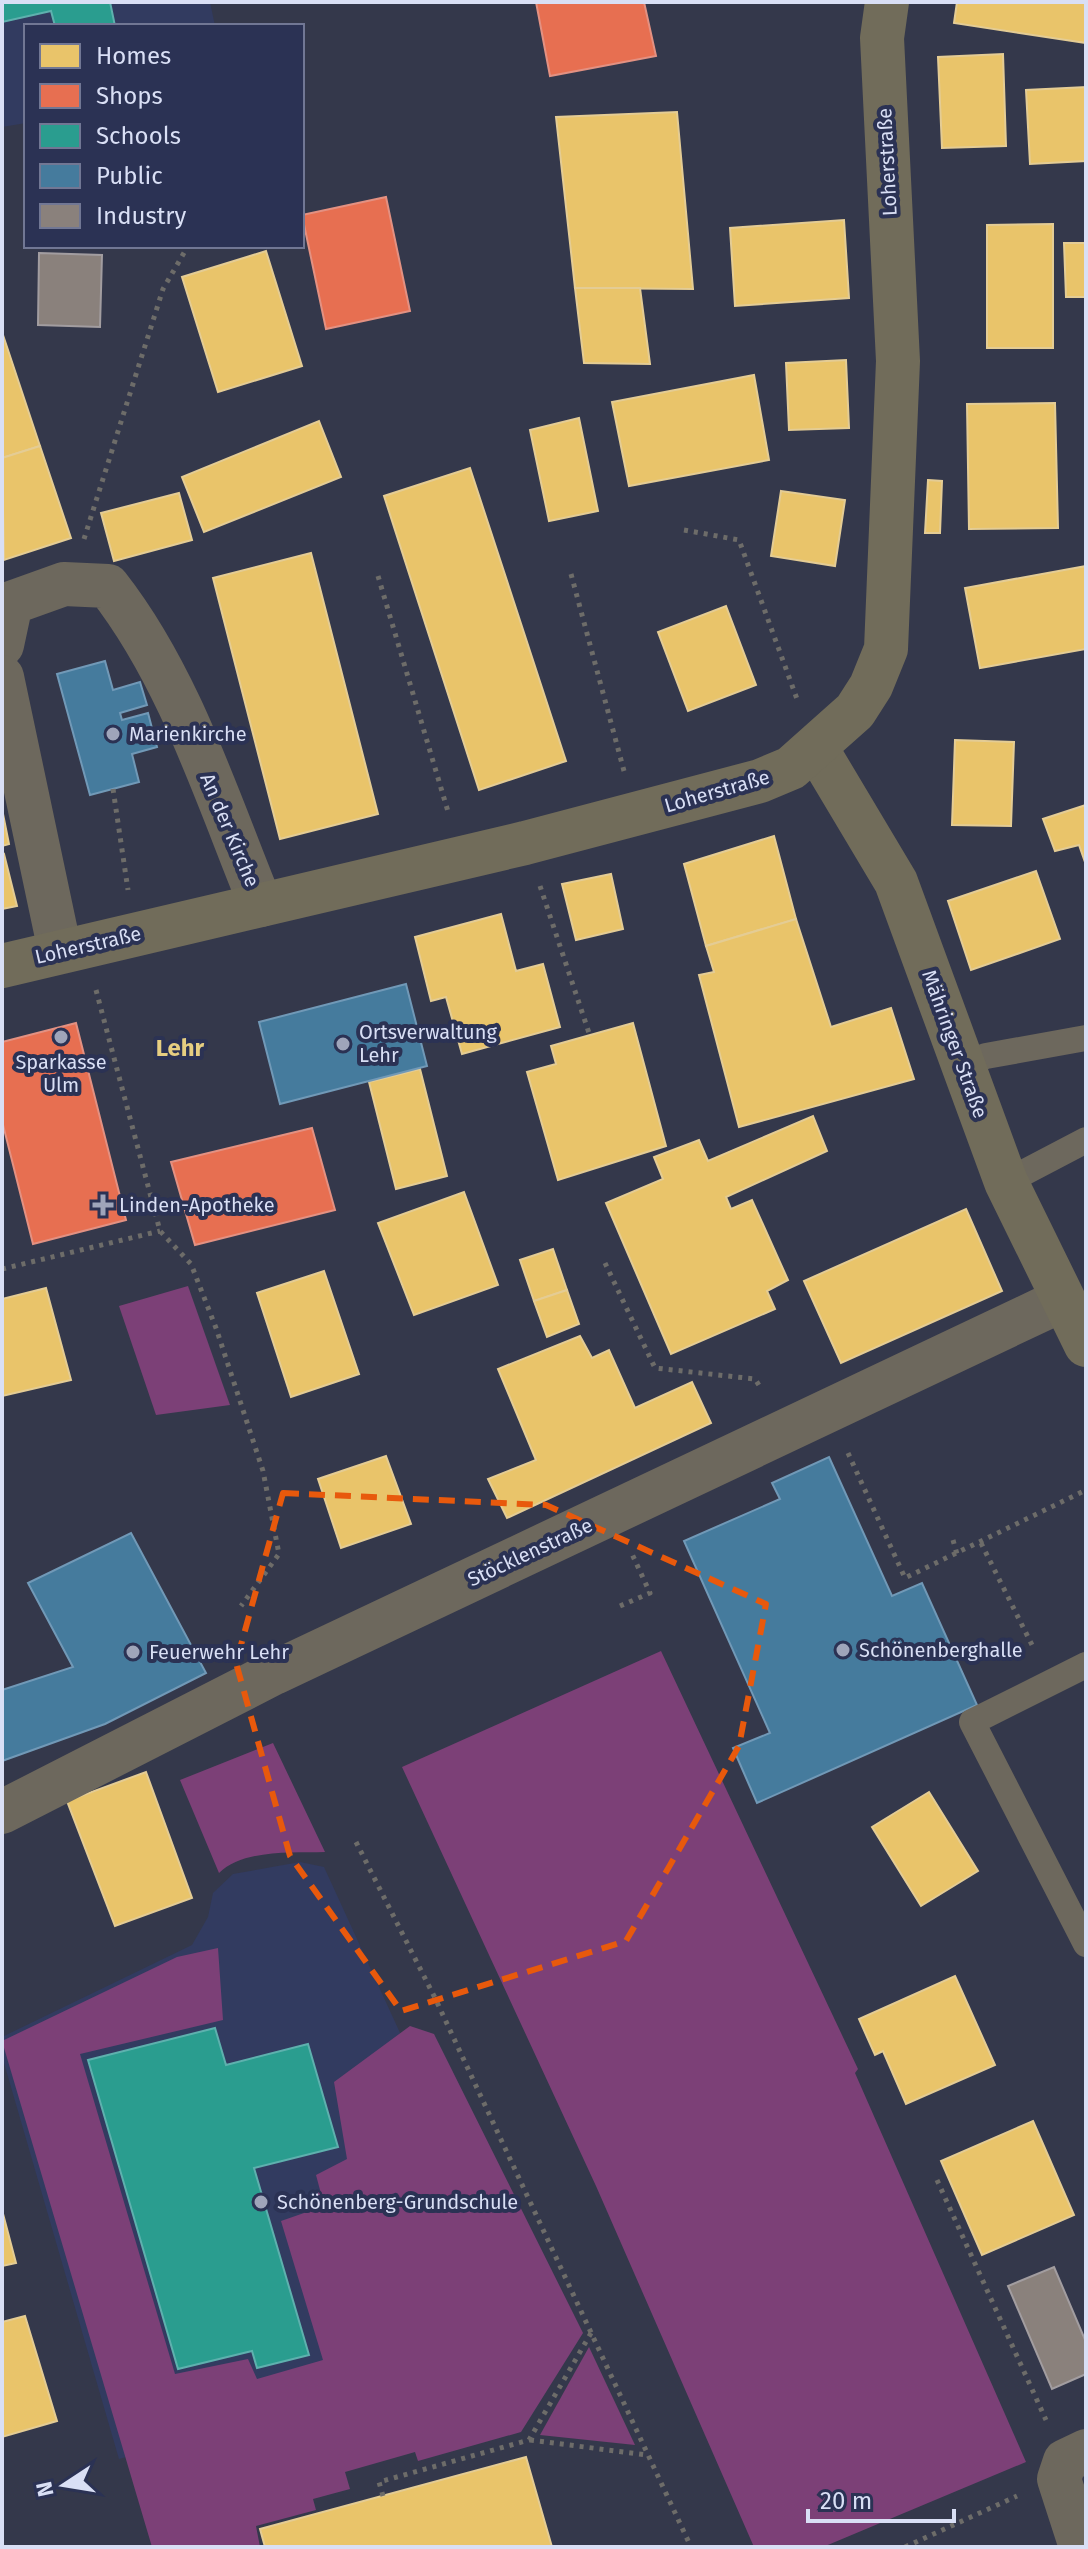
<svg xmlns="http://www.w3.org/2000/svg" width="1088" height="2549" font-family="'Fira Sans',sans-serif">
<rect width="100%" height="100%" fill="#34384b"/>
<g fill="#323b60">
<polygon points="2,2 210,2 215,26 26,26 26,123 2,127"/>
<polygon points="300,1862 324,1867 544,2347 119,2459 2,2056 2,2037 192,1945 208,1917 213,1893 233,1874"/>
</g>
<g fill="#7c4077">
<polygon points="188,1286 230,1405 156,1415 119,1306"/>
<polygon points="661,1651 858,2069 855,2073 1026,2462 823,2547 754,2547 596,2186 402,1767"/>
<path d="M273 1743 325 1852C293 1853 243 1849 219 1873L180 1780Z"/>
<polygon points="218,1948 223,2020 80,2054 175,2374 248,2359 257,2379 323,2360 281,2221 304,2213 320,2190 316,2175 347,2159 334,2082 410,2026 434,2034 583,2333 521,2432 418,2461 415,2452 345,2472 350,2489 313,2499 316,2510 256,2526 260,2547 152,2547 2,2041 177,1957"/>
<polygon points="589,2347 635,2445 540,2435"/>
</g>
<g fill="#e9c46a" stroke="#e4cc94" stroke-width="2">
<polygon points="957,2 1086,2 1086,43 954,23"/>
<polygon points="1003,54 1006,146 942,148 938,57"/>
<polygon points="1086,87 1086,161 1030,164 1026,90"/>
<polygon points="677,112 693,289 575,288 556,117"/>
<polygon points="844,220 849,298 735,306 730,228"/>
<polygon points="1053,224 1053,348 987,348 987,225"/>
<polygon points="1064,243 1086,243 1086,297 1066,297"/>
<polygon points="266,251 302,366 218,392 182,277"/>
<polygon points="575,288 640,288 650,364 584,363"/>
<polygon points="2,332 40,446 2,458"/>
<polygon points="846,360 849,428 789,430 786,363"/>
<polygon points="754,375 769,460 629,486 612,402"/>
<polygon points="1055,403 1058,528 969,529 967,404"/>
<polygon points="579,418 598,511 549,521 530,430"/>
<polygon points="319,421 341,477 204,532 182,477"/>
<polygon points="40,446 71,538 4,560 2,458"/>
<polygon points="470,468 566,761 479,790 384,496"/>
<polygon points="928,480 942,481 940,533 925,533"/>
<polygon points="781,491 845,500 835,566 771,556"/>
<polygon points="179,493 192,540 114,561 101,513"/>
<polygon points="311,553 378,814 280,839 213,578"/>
<polygon points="1086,566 1086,649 980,668 965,588"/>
<polygon points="726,606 756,685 688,711 658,632"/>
<polygon points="955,740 1014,742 1011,826 952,825"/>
<polygon points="1086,805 1086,865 1079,845 1055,851 1043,819"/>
<polygon points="2,809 9,844 2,846"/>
<polygon points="774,836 796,919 706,946 684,864"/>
<polygon points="4,854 17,906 2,909 2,855"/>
<polygon points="1036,871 1060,939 971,970 948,901"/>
<polygon points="611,874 623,929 576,940 562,884"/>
<polygon points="501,914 516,971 543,964 560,1027 462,1054 446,997 431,1001 415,937"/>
<polygon points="796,919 831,1027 891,1008 914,1079 739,1127 699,975 714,972 706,946"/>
<polygon points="633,1023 666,1146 558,1180 527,1072 556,1064 551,1046"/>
<polygon points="420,1069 447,1176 396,1189 369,1082"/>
<polygon points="813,1116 827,1151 726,1197 731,1209 752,1200 788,1280 767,1291 775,1309 671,1354 606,1203 663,1179 654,1157 699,1140 708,1161"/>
<polygon points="464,1192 498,1285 414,1315 378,1223"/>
<polygon points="966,1209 1002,1291 841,1363 804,1281"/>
<polygon points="553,1249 567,1290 534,1301 520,1260"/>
<polygon points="324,1271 359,1374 291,1397 257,1293"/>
<polygon points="46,1288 71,1380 2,1396 2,1299"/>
<polygon points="567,1290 579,1324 547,1337 534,1301"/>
<polygon points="580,1336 592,1358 609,1350 635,1408 692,1382 711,1423 507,1518 488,1479 536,1460 498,1369"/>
<polygon points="386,1456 411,1524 341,1548 318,1479"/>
<polygon points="146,1772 192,1898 115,1926 67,1801"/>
<polygon points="929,1792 978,1871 921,1906 872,1827"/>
<polygon points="955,1976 995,2065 906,2104 883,2051 875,2055 859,2019"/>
<polygon points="1033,2121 1074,2215 982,2255 941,2161"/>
<polygon points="2,2210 16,2263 2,2266"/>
<polygon points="25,2316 57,2421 2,2437 2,2322"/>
<polygon points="526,2457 552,2547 265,2547 260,2529"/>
</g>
<g fill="#e76f51" stroke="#e39182" stroke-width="2">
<polygon points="536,2 644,2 656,56 550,76"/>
<polygon points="386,197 410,311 326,329 302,215"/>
<polygon points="76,1023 126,1220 33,1244 2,1121 2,1042"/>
<polygon points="312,1128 335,1210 195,1245 171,1162"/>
</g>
<g fill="#2a9d8f" stroke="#5eb1ae" stroke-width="2">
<polygon points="2,2 110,2 115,26 55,26 51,11 2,22"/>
<polygon points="215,2028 226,2065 308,2044 338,2147 254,2168 309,2355 257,2368 252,2351 178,2369 88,2060"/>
</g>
<g fill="#457b9d" stroke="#7199b7" stroke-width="2">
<polygon points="105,661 113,690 140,682 147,705 120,713 122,720 148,713 157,747 132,754 139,782 90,795 57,674"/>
<polygon points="406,984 427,1066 280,1104 259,1022"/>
<polygon points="829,1457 892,1596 922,1583 977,1705 757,1803 733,1748 770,1733 684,1541 780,1499 772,1483"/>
<polygon points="131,1533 206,1673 105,1724 2,1761 2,1690 73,1667 28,1583"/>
</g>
<g fill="#8a817c" stroke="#a29da0" stroke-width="2">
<polygon points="39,253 102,255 100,327 38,325"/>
<polygon points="1054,2267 1086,2342 1086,2374 1052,2389 1008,2286"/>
</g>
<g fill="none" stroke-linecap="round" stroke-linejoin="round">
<g stroke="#6d6c69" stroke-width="5" stroke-dasharray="4 6" stroke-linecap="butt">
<polyline points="684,530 739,540 797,699"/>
<polyline points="84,539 163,289 188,246"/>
<polyline points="571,574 624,771"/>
<polyline points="378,576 449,815"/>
<polyline points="113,789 128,890"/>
<polyline points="540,886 589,1033"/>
<polyline points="96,990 160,1231 191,1264 216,1328 263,1471 279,1554 241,1606"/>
<polyline points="605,1263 655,1368 755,1379 762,1390"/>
<polyline points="2,1269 160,1231"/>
<polyline points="848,1453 905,1578 1086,1490"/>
<polyline points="953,1540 957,1554"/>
<polyline points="981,1543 1034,1649"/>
<polyline points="620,1606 650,1593 632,1554"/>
<polyline points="356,1842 435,1998 691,2547"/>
<polyline points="937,2180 1046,2420"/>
<polyline points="530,2440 647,2455"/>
<polyline points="383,2496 379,2482 529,2440 591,2333"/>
<polyline points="905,2547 1017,2496"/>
</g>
<g stroke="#6d685d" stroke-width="26">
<polyline points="961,1065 986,1056 1086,1038"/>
<polyline points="1006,1182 1086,1140"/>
<polyline points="1086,1665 972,1722 1086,1944"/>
</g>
<g stroke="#6d685d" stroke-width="44">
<path d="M2 645 11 603 64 584 108 586C180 678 217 798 261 905"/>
<polyline points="2,677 60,951"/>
<polyline points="2,1812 274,1673 1062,1300"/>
<polyline points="1081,2547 1059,2479 1065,2461 1086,2451"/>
</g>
<g stroke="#716c5a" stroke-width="44">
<polyline points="816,748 896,882 1006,1182 1086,1345"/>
<polyline points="2,966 525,843 760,781 791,768 855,711 871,686 886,649 898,361 882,38 887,2"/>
</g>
</g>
<path fill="none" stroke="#e8590c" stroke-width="6" stroke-dasharray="16 10" stroke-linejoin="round" d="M283 1493 546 1505 766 1604 739 1746 626 1941 401 2011 290 1856 236 1663Z"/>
<g fill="#9fa5ba" stroke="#2b3254" stroke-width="3">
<circle cx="113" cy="734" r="8"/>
<circle cx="61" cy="1037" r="8"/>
<circle cx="343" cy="1044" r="8"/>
<path d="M99 1193h8v8h8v8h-8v8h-8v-8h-8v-8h8z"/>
<circle cx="843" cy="1650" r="8"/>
<circle cx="133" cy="1652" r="8"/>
<circle cx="261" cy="2202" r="8"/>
</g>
<g text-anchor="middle" stroke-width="8" stroke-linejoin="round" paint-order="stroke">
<g font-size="20" fill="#d9dff5" stroke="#2b3254">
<text transform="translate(887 162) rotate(-93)" y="7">Loherstraße</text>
<text transform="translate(717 791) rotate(-16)" y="7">Loherstraße</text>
<text transform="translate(230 830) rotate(67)" y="7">An der Kirche</text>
<text transform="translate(88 945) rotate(-13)" y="7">Loherstraße</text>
<text transform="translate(955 1044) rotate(70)" y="7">Mähringer Straße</text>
<text transform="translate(530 1552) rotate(-25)" y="7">Stöcklenstraße</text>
</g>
<g font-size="20" fill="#d9dff5" stroke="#2b3254" text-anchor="start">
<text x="129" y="741">Marienkirche</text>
<text x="359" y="1039">Ortsverwaltung<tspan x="359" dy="23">Lehr</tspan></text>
<text x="61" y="1069" text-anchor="middle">Sparkasse<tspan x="61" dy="23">Ulm</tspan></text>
<text x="119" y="1212">Linden-Apotheke</text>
<text x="859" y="1657">Schönenberghalle</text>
<text x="149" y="1659">Feuerwehr Lehr</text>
<text x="277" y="2209">Schönenberg-Grundschule</text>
</g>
<g font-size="24" font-weight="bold" fill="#e6ce81" stroke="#2b3254">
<text x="180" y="1056">Lehr</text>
</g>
</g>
<rect width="1088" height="2549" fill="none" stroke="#d9dff5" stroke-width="8"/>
<rect x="24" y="24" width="280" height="224" fill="#2b3254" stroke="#717794" stroke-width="2"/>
<rect x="40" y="44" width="40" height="24" fill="#e9c46a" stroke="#717794" stroke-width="2"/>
<text x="96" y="64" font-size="24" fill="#d9dff5">Homes</text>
<rect x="40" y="84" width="40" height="24" fill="#e76f51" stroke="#717794" stroke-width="2"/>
<text x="96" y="104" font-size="24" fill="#d9dff5">Shops</text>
<rect x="40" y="124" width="40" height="24" fill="#2a9d8f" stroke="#717794" stroke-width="2"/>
<text x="96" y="144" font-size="24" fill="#d9dff5">Schools</text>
<rect x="40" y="164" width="40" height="24" fill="#457b9d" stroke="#717794" stroke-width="2"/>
<text x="96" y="184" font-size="24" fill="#d9dff5">Public</text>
<rect x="40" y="204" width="40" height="24" fill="#8a817c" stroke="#717794" stroke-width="2"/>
<text x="96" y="224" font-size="24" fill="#d9dff5">Industry</text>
<g transform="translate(64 2485) rotate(258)" stroke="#2b3254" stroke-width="6" paint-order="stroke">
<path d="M0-6L14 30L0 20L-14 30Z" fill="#d9dff5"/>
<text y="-12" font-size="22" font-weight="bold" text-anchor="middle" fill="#d9dff5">N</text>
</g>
<path d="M808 2509v12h146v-12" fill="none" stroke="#d9dff5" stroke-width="4"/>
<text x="820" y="2509" font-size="24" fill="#d9dff5" stroke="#2b3254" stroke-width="6" paint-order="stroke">20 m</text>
</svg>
